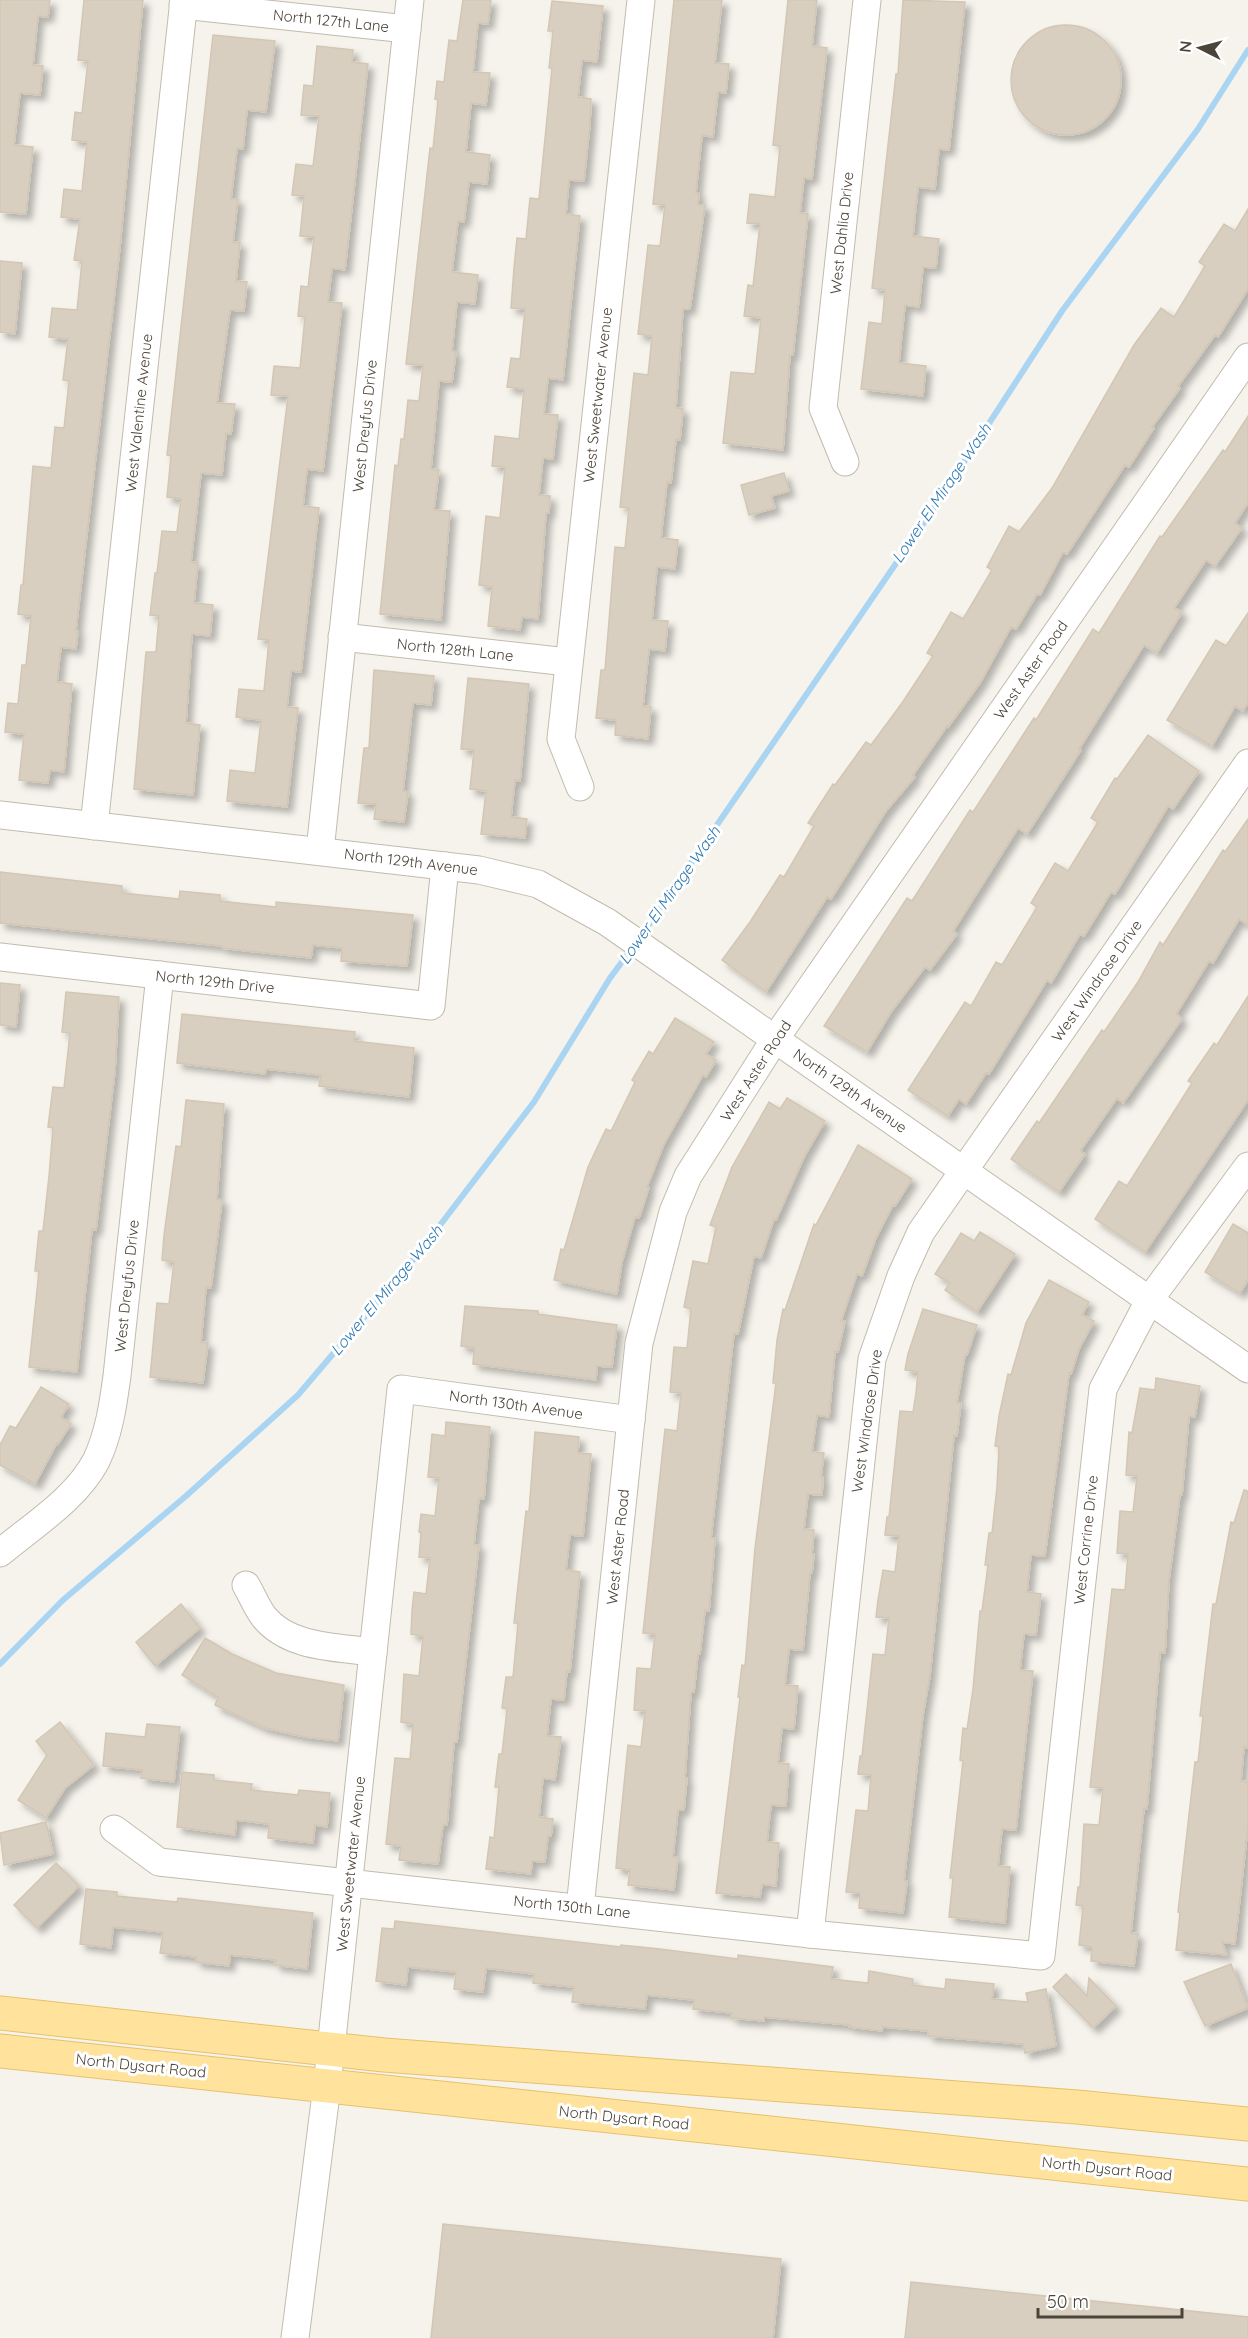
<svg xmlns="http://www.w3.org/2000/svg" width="1248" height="2338" font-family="Quicksand,sans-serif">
<defs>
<filter id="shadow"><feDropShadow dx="5.5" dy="5.5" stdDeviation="3" flood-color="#0004"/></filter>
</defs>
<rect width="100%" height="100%" fill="#f6f3ec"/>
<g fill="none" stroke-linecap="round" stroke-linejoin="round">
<g stroke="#a9d4f2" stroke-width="6">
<polyline points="641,936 936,505 1062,311 1198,129 1248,50"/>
<polyline points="0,1664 63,1600 186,1496 298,1395 418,1254 534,1102 610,978 633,947"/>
</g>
</g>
<g fill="#d8cfc1" stroke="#d3c7b4" stroke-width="1.5" filter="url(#shadow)">
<polygon points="0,0 50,0 48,17 38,16 33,65 43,66 40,95 20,93 14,145 33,147 26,214 0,212"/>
<polygon points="84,0 143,0 120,247 76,630 78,631 76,649 61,647 57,682 72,684 64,772 50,770 48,783 19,780 24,734 5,732 8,703 18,704 22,665 26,665 31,616 18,614 21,585 23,585 33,466 51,468 55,427 64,428 69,381 63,380 68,339 49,337 52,308 77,310 82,261 74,260 80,219 61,217 64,189 82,191 87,142 72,140 75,112 82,113 88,61 78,60"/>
<polygon points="463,0 491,0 488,24 478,23 473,72 490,73 486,105 471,103 466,152 490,155 487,184 469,182 464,222 458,221 452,272 478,275 475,304 457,302 452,351 456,352 452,382 439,381 431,469 439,470 434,510 450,511 441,620 380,614 395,465 398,466 401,439 404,439 408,400 419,401 423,365 406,364 430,148 433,149 438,100 435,99 437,81 444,82 449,40 457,41"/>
<polygon points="674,0 722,0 715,63 729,64 726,93 718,92 713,137 702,135 696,193 699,193 698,205 705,205 690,309 683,309 676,408 683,409 680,440 676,439 671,483 667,482 661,538 678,540 675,569 657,567 652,620 668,621 665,651 649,649 643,706 651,707 648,739 615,735 616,720 596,718 601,670 605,670 615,547 625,548 629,508 620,507 634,373 648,375 652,336 638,334 648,245 660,246 665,205 653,204"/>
<polygon points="788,0 817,0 812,46 827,48 812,179 804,178 800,213 808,214 793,355 790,355 783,450 723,443 731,372 755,374 761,318 744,316 748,285 753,286 760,224 747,223 750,194 775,197 780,146 773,145"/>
<polygon points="903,0 965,2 949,150 939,149 935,189 918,187 913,236 939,239 936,268 923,267 919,307 905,305 899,363 926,366 923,396 861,389 869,322 882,324 885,290 872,288 896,74 898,74"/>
<polygon points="552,1 603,6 597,62 582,60 578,97 591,99 590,124 584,181 569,180 566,214 580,216 563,380 548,378 544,414 558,415 553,459 543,458 539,495 550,496 549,513 546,513 538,619 522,617 520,630 488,626 492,587 479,585 486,516 500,518 505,467 492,466 495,436 519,439 524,389 507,387 511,358 520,359 525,309 511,308 514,268 517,238 526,239 530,198 539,199 552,68 549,68 553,31 548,31"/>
<circle cx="1066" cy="80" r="55"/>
<polygon points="213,35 275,41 266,112 247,110 243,149 237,148 231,199 238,199 233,242 240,243 236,281 247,282 244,311 230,310 217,403 235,404 231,434 226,433 222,475 201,473 191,562 198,563 194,603 213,605 210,636 192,634 186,723 200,725 193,795 134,789 146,652 156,652 159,616 150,615 155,573 157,573 162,531 177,532 181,499 167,497 171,456 167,455"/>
<polygon points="317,46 353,50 352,62 368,64 345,270 332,268 328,302 342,303 323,471 307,469 303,506 319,508 301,672 291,671 287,707 298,708 287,807 227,801 230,770 255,773 261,720 236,717 239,689 264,691 269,640 258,639 288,396 271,395 274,366 300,368 305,317 298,316 301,286 308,287 314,237 300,236 304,196 292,195 296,164 313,166 319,116 301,115 304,85 313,86"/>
<polygon points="1248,209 1248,289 1218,337 1215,335 1178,386 1180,388 1152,427 1154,428 1129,467 1125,465 1067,554 1063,552 1040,595 1037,594 1016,629 1011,627 980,683 948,727 947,726 913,775 915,777 886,811 831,899 827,897 766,992 722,960 750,922 780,875 784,877 814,826 808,823 833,784 835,785 866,742 871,745 902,703 933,656 927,653 951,612 963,619 992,570 987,567 1009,526 1019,532 1052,488 1134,345 1161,308 1174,317 1205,266 1199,262 1224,224 1235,231"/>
<polygon points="0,261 22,263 15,334 0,332"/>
<polygon points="1248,416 1248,503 1235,523 1242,528 1215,566 1206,560 1174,608 1182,612 1157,653 1144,645 1079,749 1081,750 1027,834 1018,828 953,931 957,934 930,970 925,967 891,1012 867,1052 824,1026 907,898 912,901 970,810 973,812 1034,718 1036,720 1093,629 1099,633 1160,536 1162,537 1223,450 1225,452"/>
<polygon points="784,473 789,491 771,496 775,508 749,515 741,485"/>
<polygon points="1248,613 1248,703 1243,711 1235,706 1212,746 1167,720 1216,640 1226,646"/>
<polygon points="374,670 434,676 431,705 413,703 403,791 408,792 404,822 374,819 376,804 358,803 364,748 369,748"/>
<polygon points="468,678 529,684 520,781 515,780 511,817 527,819 525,838 481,834 486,791 470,789 474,750 461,749"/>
<polygon points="1148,735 1199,771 1173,809 1168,806 1115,894 1111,892 1084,936 1080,934 1051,983 1047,980 989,1074 986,1073 966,1104 959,1099 948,1116 908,1090 965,1002 971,1006 996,962 1002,965 1037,907 1031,903 1055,863 1068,871 1098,822 1091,818 1115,778 1117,779"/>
<polygon points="1248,819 1248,925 1239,919 1213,963 1209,961 1176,1014 1182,1019 1123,1103 1117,1098 1080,1151 1085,1154 1059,1192 1011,1159 1037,1121 1039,1123 1102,1030 1104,1032 1138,982 1160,942 1163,945 1223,850 1225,852"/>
<polygon points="0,872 122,886 122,893 179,899 180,891 220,895 220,901 276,907 276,902 413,915 407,966 341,961 342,948 313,945 311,958 222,948 222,946 0,923"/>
<polygon points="0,983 20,985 16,1027 0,1025"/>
<polygon points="66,992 119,997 115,1071 96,1230 92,1229 77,1372 29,1367 39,1271 35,1271 39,1231 43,1231 49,1176 53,1128 48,1127 53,1087 64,1088 70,1033 62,1032"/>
<polygon points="1248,996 1248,1100 1145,1252 1095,1219 1119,1181 1127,1186 1192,1083 1188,1081 1214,1043 1217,1045"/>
<polygon points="182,1014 355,1032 354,1041 414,1048 409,1097 319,1086 321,1075 266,1069 265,1074 177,1063"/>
<polygon points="675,1018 714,1042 706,1054 716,1060 706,1077 703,1075 664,1144 647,1187 649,1188 639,1218 635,1217 622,1262 617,1294 554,1280 561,1249 564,1250 588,1167 606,1129 611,1131 635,1082 632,1080 649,1051 653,1054"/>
<polygon points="787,1098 825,1121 805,1155 776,1220 774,1219 761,1258 754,1256 738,1334 734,1333 711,1538 715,1538 709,1611 705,1610 700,1654 698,1654 694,1692 691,1692 685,1778 687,1778 684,1810 678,1810 673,1857 678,1857 674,1890 628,1885 630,1870 616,1868 618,1844 628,1745 641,1747 645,1711 634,1710 637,1668 651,1669 655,1634 643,1633 665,1429 677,1431 681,1393 670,1392 674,1347 687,1348 691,1309 684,1307 693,1261 708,1264 716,1227 710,1225 732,1167 769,1102 780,1109"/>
<polygon points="186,1100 224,1104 217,1199 222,1200 211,1288 206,1287 201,1342 208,1343 203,1383 150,1377 157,1303 169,1304 174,1262 162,1260 164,1235 176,1146 181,1147"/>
<polygon points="858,1145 912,1179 895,1206 893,1205 876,1238 862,1276 857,1274 841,1321 845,1321 838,1352 835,1351 829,1417 817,1415 812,1452 824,1453 821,1477 823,1477 822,1495 808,1494 804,1529 814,1530 812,1554 814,1554 812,1573 810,1573 803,1650 789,1649 785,1685 798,1686 794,1729 782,1728 778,1763 789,1764 786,1806 771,1805 767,1842 779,1843 776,1886 762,1884 760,1897 716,1893 740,1697 738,1697 742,1665 745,1666 755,1548 776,1383 773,1383 777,1340 783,1309 785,1310 814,1224 816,1225"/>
<polygon points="1233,1224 1248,1233 1248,1280 1240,1293 1205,1272"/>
<polygon points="980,1232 1015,1254 977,1312 945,1290 950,1283 935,1274 961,1233 974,1241"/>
<polygon points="1049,1280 1089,1302 1082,1315 1094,1321 1079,1349 1071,1374 1069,1373 1045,1556 1031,1555 1027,1592 1041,1594 1036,1635 1024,1634 1020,1670 1033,1671 1016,1830 1002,1829 998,1866 1010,1867 1005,1923 949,1917 953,1878 950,1878 963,1761 960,1760 963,1728 967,1729 973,1689 980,1611 982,1611 988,1565 985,1565 989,1533 992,1533 997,1487 999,1447 995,1446 999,1416 1008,1374 1011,1375 1026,1323"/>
<polygon points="465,1306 538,1311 538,1314 617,1325 612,1367 597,1366 596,1380 473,1364 474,1348 461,1346"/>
<polygon points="923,1309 977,1325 967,1355 965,1355 957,1403 961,1403 957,1436 954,1435 930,1676 923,1715 904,1881 907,1881 903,1913 859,1908 860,1893 846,1892 856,1810 868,1811 871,1775 858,1774 860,1756 862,1756 873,1654 885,1655 889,1618 876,1617 878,1600 883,1570 895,1572 899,1536 885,1535 887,1517 889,1517 900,1411 913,1412 916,1393 918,1372 905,1370 908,1354"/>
<polygon points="1156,1378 1200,1386 1195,1417 1189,1416 1182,1495 1180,1495 1169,1580 1165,1653 1160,1652 1147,1809 1144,1808 1131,1933 1138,1934 1134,1966 1091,1961 1092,1947 1079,1945 1083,1906 1076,1905 1078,1887 1080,1887 1084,1824 1099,1825 1103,1788 1090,1787 1112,1589 1125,1590 1128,1554 1117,1553 1120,1511 1133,1512 1137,1476 1126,1475 1129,1432 1132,1433 1140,1388 1155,1390"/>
<polygon points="41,1387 69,1404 61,1417 71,1424 58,1444 57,1443 35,1484 0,1465 0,1445 10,1426 16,1428"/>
<polygon points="446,1422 490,1427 484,1499 479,1498 474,1545 479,1545 457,1742 454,1742 447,1825 443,1824 438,1864 399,1860 401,1846 386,1844 395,1758 410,1759 413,1724 401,1722 404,1674 419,1676 423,1636 411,1634 412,1611 414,1592 426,1594 430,1558 419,1557 421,1533 419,1532 421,1514 435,1516 439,1478 428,1477 432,1434 445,1436"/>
<polygon points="535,1432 579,1437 578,1453 591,1454 583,1536 570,1535 566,1570 580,1572 570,1672 567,1671 564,1700 551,1699 547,1736 561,1737 555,1780 543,1778 539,1817 553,1819 551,1836 548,1836 545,1862 532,1861 531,1874 486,1869 490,1837 494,1838 499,1787 495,1787 499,1754 502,1754 507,1709 502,1708 506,1677 513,1677 518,1623 514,1623 526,1511 529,1512"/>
<polygon points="1244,1490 1248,1491 1248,1748 1244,1747 1241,1781 1248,1782 1248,1826 1235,1944 1222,1942 1227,1955 1176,1950 1180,1913 1178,1912 1195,1762 1198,1762 1203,1716 1200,1716 1213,1604 1216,1604 1231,1522 1234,1523"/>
<polygon points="181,1604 200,1628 155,1666 136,1642"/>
<polygon points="205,1638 232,1654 276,1673 344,1685 338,1741 305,1737 265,1728 215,1705 218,1697 182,1675"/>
<polygon points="60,1722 94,1765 65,1788 46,1818 18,1800 47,1755 36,1741"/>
<polygon points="147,1724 180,1727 174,1782 141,1778 142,1770 103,1766 106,1733 145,1737"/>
<polygon points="182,1772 214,1775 214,1780 252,1784 251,1790 298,1795 299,1790 330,1793 327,1827 315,1825 313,1843 268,1838 269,1824 236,1820 235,1835 177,1827"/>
<polygon points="46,1822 53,1854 4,1865 0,1833"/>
<polygon points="56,1863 79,1886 37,1928 14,1905"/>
<polygon points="86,1889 117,1892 117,1896 177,1902 178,1898 313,1913 307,1969 275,1965 276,1960 230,1955 229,1966 196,1962 197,1957 160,1953 163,1932 113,1927 111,1948 80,1944"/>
<polygon points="395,1921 621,1947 621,1945 660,1949 738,1959 738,1955 833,1967 831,1979 868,1983 869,1971 913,1979 912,1985 945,1989 946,1979 994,1984 992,1999 1028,2002 1026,1993 1046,1989 1056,2046 1025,2053 1023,2044 928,2036 928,2031 883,2027 882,2031 849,2027 850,2025 764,2017 764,2021 731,2018 732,2013 693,2009 694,2000 647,1995 645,2009 572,2002 574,1987 533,1983 534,1974 486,1968 483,1992 454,1989 456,1972 408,1967 406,1985 376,1981 382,1928 394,1929"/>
<polygon points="1231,1964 1248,2008 1205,2026 1184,1982"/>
<polygon points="1066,1974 1087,1996 1089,1978 1116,2006 1093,2028 1053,1987"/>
<polygon points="443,2224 781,2259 773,2338 431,2338"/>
<polygon points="911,2282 1248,2317 1248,2338 905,2338"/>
</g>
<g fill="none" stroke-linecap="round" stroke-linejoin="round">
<defs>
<g id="minor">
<polyline points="183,5 407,29"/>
<polyline points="845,462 823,408 867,0"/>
<polyline points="342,637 568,662"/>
<polyline points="580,787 561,739 641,0"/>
<polyline points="0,815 479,870 538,884 607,922 1248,1369"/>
<polyline points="94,826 184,0"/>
<polyline points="320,851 410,0"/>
<polyline points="0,957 431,1006 445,866"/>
<path d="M0 1553C32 1526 76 1499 96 1461 109 1434 113 1405 117 1376L160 975"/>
<path d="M246 1585C252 1595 257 1608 264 1617 289 1648 337 1647 373 1652"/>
<polyline points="114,1829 159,1862 810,1934 1041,1956 1103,1389 1150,1299 1248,1166"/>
<polyline points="580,1908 639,1343 673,1212 688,1176 775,1039 1248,357"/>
<polyline points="810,1934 872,1359 901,1276 921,1232 1248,763"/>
<polyline points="295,2338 327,2086 401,1389 631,1420"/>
</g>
<g id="major">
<polyline points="0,2013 384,2055 1077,2107 1248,2124"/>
<polyline points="0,2051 1248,2184"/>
</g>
</defs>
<use href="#minor" stroke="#c2bbae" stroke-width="29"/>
<use href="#major" stroke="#e6c16a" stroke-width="35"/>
<use href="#minor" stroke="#fff" stroke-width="27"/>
<use href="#major" stroke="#ffe39c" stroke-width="33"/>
</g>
<g text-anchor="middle" stroke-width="6" stroke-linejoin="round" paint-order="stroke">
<g font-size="15" fill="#4b4439" stroke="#fff">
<text transform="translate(331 21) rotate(6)" y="5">North 127th Lane</text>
<text transform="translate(842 233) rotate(-84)" y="5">West Dahlia Drive</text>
<text transform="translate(598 395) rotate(-84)" y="5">West Sweetwater Avenue</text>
<text transform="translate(139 413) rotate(-84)" y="5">West Valentine Avenue</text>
<text transform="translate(365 426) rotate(-84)" y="5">West Dreyfus Drive</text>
<text transform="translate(455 650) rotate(6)" y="5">North 128th Lane</text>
<text transform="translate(1031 670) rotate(-55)" y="5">West Aster Road</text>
<text transform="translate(411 862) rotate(7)" y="5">North 129th Avenue</text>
<text transform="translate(1097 981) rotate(-55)" y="5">West Windrose Drive</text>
<text transform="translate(215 982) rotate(6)" y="5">North 129th Drive</text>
<text transform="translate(756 1071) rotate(-57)" y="5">West Aster Road</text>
<text transform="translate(850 1091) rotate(35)" y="5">North 129th Avenue</text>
<text transform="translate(127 1286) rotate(-84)" y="5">West Dreyfus Drive</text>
<text transform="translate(516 1405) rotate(8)" y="5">North 130th Avenue</text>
<text transform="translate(867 1421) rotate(-82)" y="5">West Windrose Drive</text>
<text transform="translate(1086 1540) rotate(-84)" y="5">West Corrine Drive</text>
<text transform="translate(618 1547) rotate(-84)" y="5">West Aster Road</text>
<text transform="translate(351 1864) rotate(-84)" y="5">West Sweetwater Avenue</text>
<text transform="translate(572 1907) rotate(6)" y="5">North 130th Lane</text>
<text transform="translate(141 2066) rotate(6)" y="5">North Dysart Road</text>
<text transform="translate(624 2118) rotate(6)" y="5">North Dysart Road</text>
<text transform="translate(1107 2169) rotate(6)" y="5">North Dysart Road</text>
</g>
<g font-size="16" font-style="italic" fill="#2e7ab2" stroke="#fff">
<text transform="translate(941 493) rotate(-56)" y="6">Lower El Mirage Wash</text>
<text transform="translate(669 895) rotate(-55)" y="6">Lower El Mirage Wash</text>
<text transform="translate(386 1290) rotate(-50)" y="6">Lower El Mirage Wash</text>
</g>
</g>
<g transform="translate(1200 48) rotate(276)" stroke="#ffffff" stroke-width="4.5" paint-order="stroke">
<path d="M0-4.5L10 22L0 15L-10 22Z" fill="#4b4439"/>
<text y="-9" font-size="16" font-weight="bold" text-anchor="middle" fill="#4b4439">N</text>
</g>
<path d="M1038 2308v9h144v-9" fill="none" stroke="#4b4439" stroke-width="3"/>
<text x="1047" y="2308" font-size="18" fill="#4b4439" stroke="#ffffff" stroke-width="4.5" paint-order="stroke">50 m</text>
</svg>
